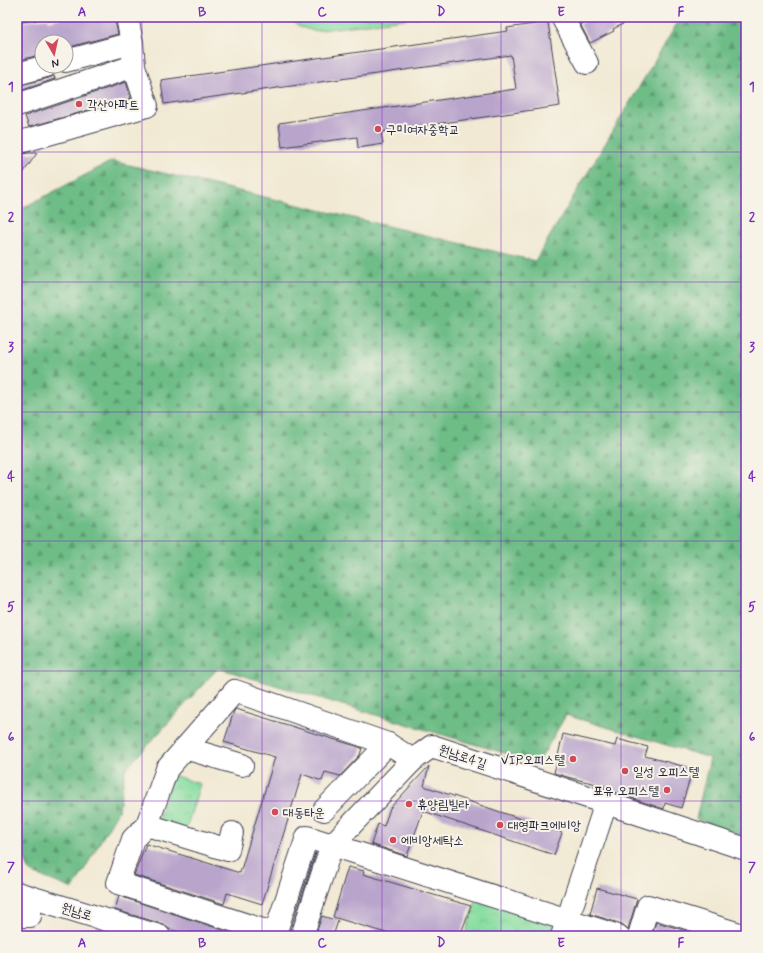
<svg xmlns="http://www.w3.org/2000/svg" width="763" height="953" font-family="Mynerve,'Poor Story',sans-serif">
<defs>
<pattern id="forest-firs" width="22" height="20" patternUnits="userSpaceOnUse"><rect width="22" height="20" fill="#6ebd87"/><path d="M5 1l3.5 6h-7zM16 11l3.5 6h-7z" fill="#5a9970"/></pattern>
<pattern id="park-crowns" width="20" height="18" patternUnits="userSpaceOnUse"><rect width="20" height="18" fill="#89dea1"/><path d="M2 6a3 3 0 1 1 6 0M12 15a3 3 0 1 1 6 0" fill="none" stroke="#76be8c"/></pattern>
</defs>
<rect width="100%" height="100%" fill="#f7f3e8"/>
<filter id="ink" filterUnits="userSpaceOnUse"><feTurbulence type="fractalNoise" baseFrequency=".025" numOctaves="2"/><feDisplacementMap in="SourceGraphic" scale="8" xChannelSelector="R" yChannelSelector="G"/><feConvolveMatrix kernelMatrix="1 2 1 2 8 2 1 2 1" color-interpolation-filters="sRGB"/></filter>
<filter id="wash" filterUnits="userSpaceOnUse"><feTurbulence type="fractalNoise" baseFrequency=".012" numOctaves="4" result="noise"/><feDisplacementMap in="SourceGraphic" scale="16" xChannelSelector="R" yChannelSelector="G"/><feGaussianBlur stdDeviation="0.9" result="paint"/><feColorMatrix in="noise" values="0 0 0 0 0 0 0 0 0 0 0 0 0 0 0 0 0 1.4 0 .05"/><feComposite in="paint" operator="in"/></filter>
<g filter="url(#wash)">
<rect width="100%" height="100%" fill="#f1e9d3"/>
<polygon fill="url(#forest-firs)" stroke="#487061" points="681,17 746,17 746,837 696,819 710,758 566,715 538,763 218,668 125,770 119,809 73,889 30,872 17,837 17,211 112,161 535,261"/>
<g fill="url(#park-crowns)" stroke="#56806e">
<polygon points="172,775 200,784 186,829 158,820"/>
<polygon points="477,897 556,922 557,936 465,936"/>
</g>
<polygon fill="#89dea1" stroke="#56806e" points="288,17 419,17 314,31 300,27"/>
<g id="blocks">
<g fill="#b9a4cc">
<polygon points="66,17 114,17 118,34 66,48 66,42 42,42 42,54 17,61 17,23 48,18 48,21"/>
<polygon points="594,17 637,17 613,29 614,31 590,43 580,24"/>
<polygon points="548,22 560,106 381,132 383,144 358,148 357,137 282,147 279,123 516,89 511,55 164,104 161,80 508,31 507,28"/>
<polygon points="54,76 55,79 17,92 17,86 49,78"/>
<polygon points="126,82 131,98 29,127 25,116"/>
<polygon points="28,153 37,153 17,182 17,155"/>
<polygon points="236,709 362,748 360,755 340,776 325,772 322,781 302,774 262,904 227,893 224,904 134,875 146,844 240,873 275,757 224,742 234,711"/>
<polygon points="563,734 615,746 617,739 648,747 645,756 686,767 684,776 690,778 681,808 665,803 664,809 604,789 605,786 571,778 554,773"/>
<polygon points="429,766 424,786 562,833 554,855 423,811 407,856 371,844 378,824 384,826 390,808"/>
<polygon points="315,853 316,853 290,936 288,936"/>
<polygon points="348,867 364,871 363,874 471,906 460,936 385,936 386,933 333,917"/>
<polygon points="597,888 637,899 628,929 622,924 590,914"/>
<polygon points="119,896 241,936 192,936 169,929 163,924 115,910"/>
<polygon points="322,916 338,921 333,936 315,936"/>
<polygon points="656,922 703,936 652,936"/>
</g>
</g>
</g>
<g filter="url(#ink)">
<use href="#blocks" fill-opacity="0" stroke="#414052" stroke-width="1"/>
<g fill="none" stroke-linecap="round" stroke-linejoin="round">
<defs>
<g id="minor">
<polyline points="562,17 587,63"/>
<polyline points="66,61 132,43"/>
<polyline points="17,74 46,66"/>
<polyline points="17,105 134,66"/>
<polyline points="17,143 147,106 134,66 132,43 127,17"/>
<polyline points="185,748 242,765"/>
<polyline points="413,760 388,744 235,691 167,769 147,825 133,839 118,883 275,934 307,837 618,936"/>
<polyline points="324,810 388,744"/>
<polyline points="147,825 228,850 232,833"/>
<polyline points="17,893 159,936"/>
<polyline points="17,916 30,916"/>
<polyline points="302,936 332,845 413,760 432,746 746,849"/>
<polyline points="562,936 606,803"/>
<polyline points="639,936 648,906 746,936"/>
</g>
</defs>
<use href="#minor" stroke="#414052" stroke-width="24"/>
<use href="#minor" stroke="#fff" stroke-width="22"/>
</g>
</g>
<path fill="none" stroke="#7b2cbf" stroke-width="1" stroke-opacity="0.55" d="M142 17V936M262 17V936M382 17V936M501 17V936M621 17V936M17 152H746M17 282H746M17 412H746M17 541H746M17 671H746M17 801H746"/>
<g fill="#d1495b" stroke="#f7f3e8" stroke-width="1.5">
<circle cx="79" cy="104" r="4"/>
<circle cx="378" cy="129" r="4"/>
<circle cx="573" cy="759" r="4"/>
<circle cx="625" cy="771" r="4"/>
<circle cx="667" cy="790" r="4"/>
<circle cx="409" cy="804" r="4"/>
<circle cx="275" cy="812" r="4"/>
<circle cx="500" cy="825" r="4"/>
<circle cx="393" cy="840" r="4"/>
</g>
<g text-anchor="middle" stroke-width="4" stroke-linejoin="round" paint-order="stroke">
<g font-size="13" fill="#22223b" stroke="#f7f3e8" text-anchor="start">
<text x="87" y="109">각산아파트</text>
<text x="386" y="134">구미여자중학교</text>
<text x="565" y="764" text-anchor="end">VIP오피스텔</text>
<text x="633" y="776">일성 오피스텔</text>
<text x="659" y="795" text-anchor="end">표유 오피스텔</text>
<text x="417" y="809">휴양림빌라</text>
<text x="283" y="817">대동타운</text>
<text x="508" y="830">대영파크에비앙</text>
<text x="401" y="845">에비앙세탁소</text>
</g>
<g font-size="13" fill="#22223b" stroke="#f7f3e8">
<text transform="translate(463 756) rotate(18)" y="5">원남로4길</text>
<text transform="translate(77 911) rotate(17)" y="5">원남로</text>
</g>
</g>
<rect width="763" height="953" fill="none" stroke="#f7f3e8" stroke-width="44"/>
<g transform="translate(54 54) rotate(171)"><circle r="19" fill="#f7f3e8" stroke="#a29fa3"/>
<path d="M0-3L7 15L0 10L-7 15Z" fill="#d1495b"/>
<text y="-6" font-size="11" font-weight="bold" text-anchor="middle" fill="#22223b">N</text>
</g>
<rect x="22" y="22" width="719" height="909" fill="none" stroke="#7b2cbf" stroke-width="1.5"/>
<g font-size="13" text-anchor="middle" font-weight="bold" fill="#7b2cbf">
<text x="82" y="16">A</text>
<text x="202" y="16">B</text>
<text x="322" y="16">C</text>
<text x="441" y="16">D</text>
<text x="561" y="16">E</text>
<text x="681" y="16">F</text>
<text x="11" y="91">1</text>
<text x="752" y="91">1</text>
<text x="11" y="221">2</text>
<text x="752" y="221">2</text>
<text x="11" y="351">3</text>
<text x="752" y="351">3</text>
<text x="11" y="481">4</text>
<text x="752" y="481">4</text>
<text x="11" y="611">5</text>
<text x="752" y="611">5</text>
<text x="11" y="741">6</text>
<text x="752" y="741">6</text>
<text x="11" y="871">7</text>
<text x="752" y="871">7</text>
<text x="82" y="947">A</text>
<text x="202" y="947">B</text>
<text x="322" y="947">C</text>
<text x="441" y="947">D</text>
<text x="561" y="947">E</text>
<text x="681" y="947">F</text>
</g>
</svg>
